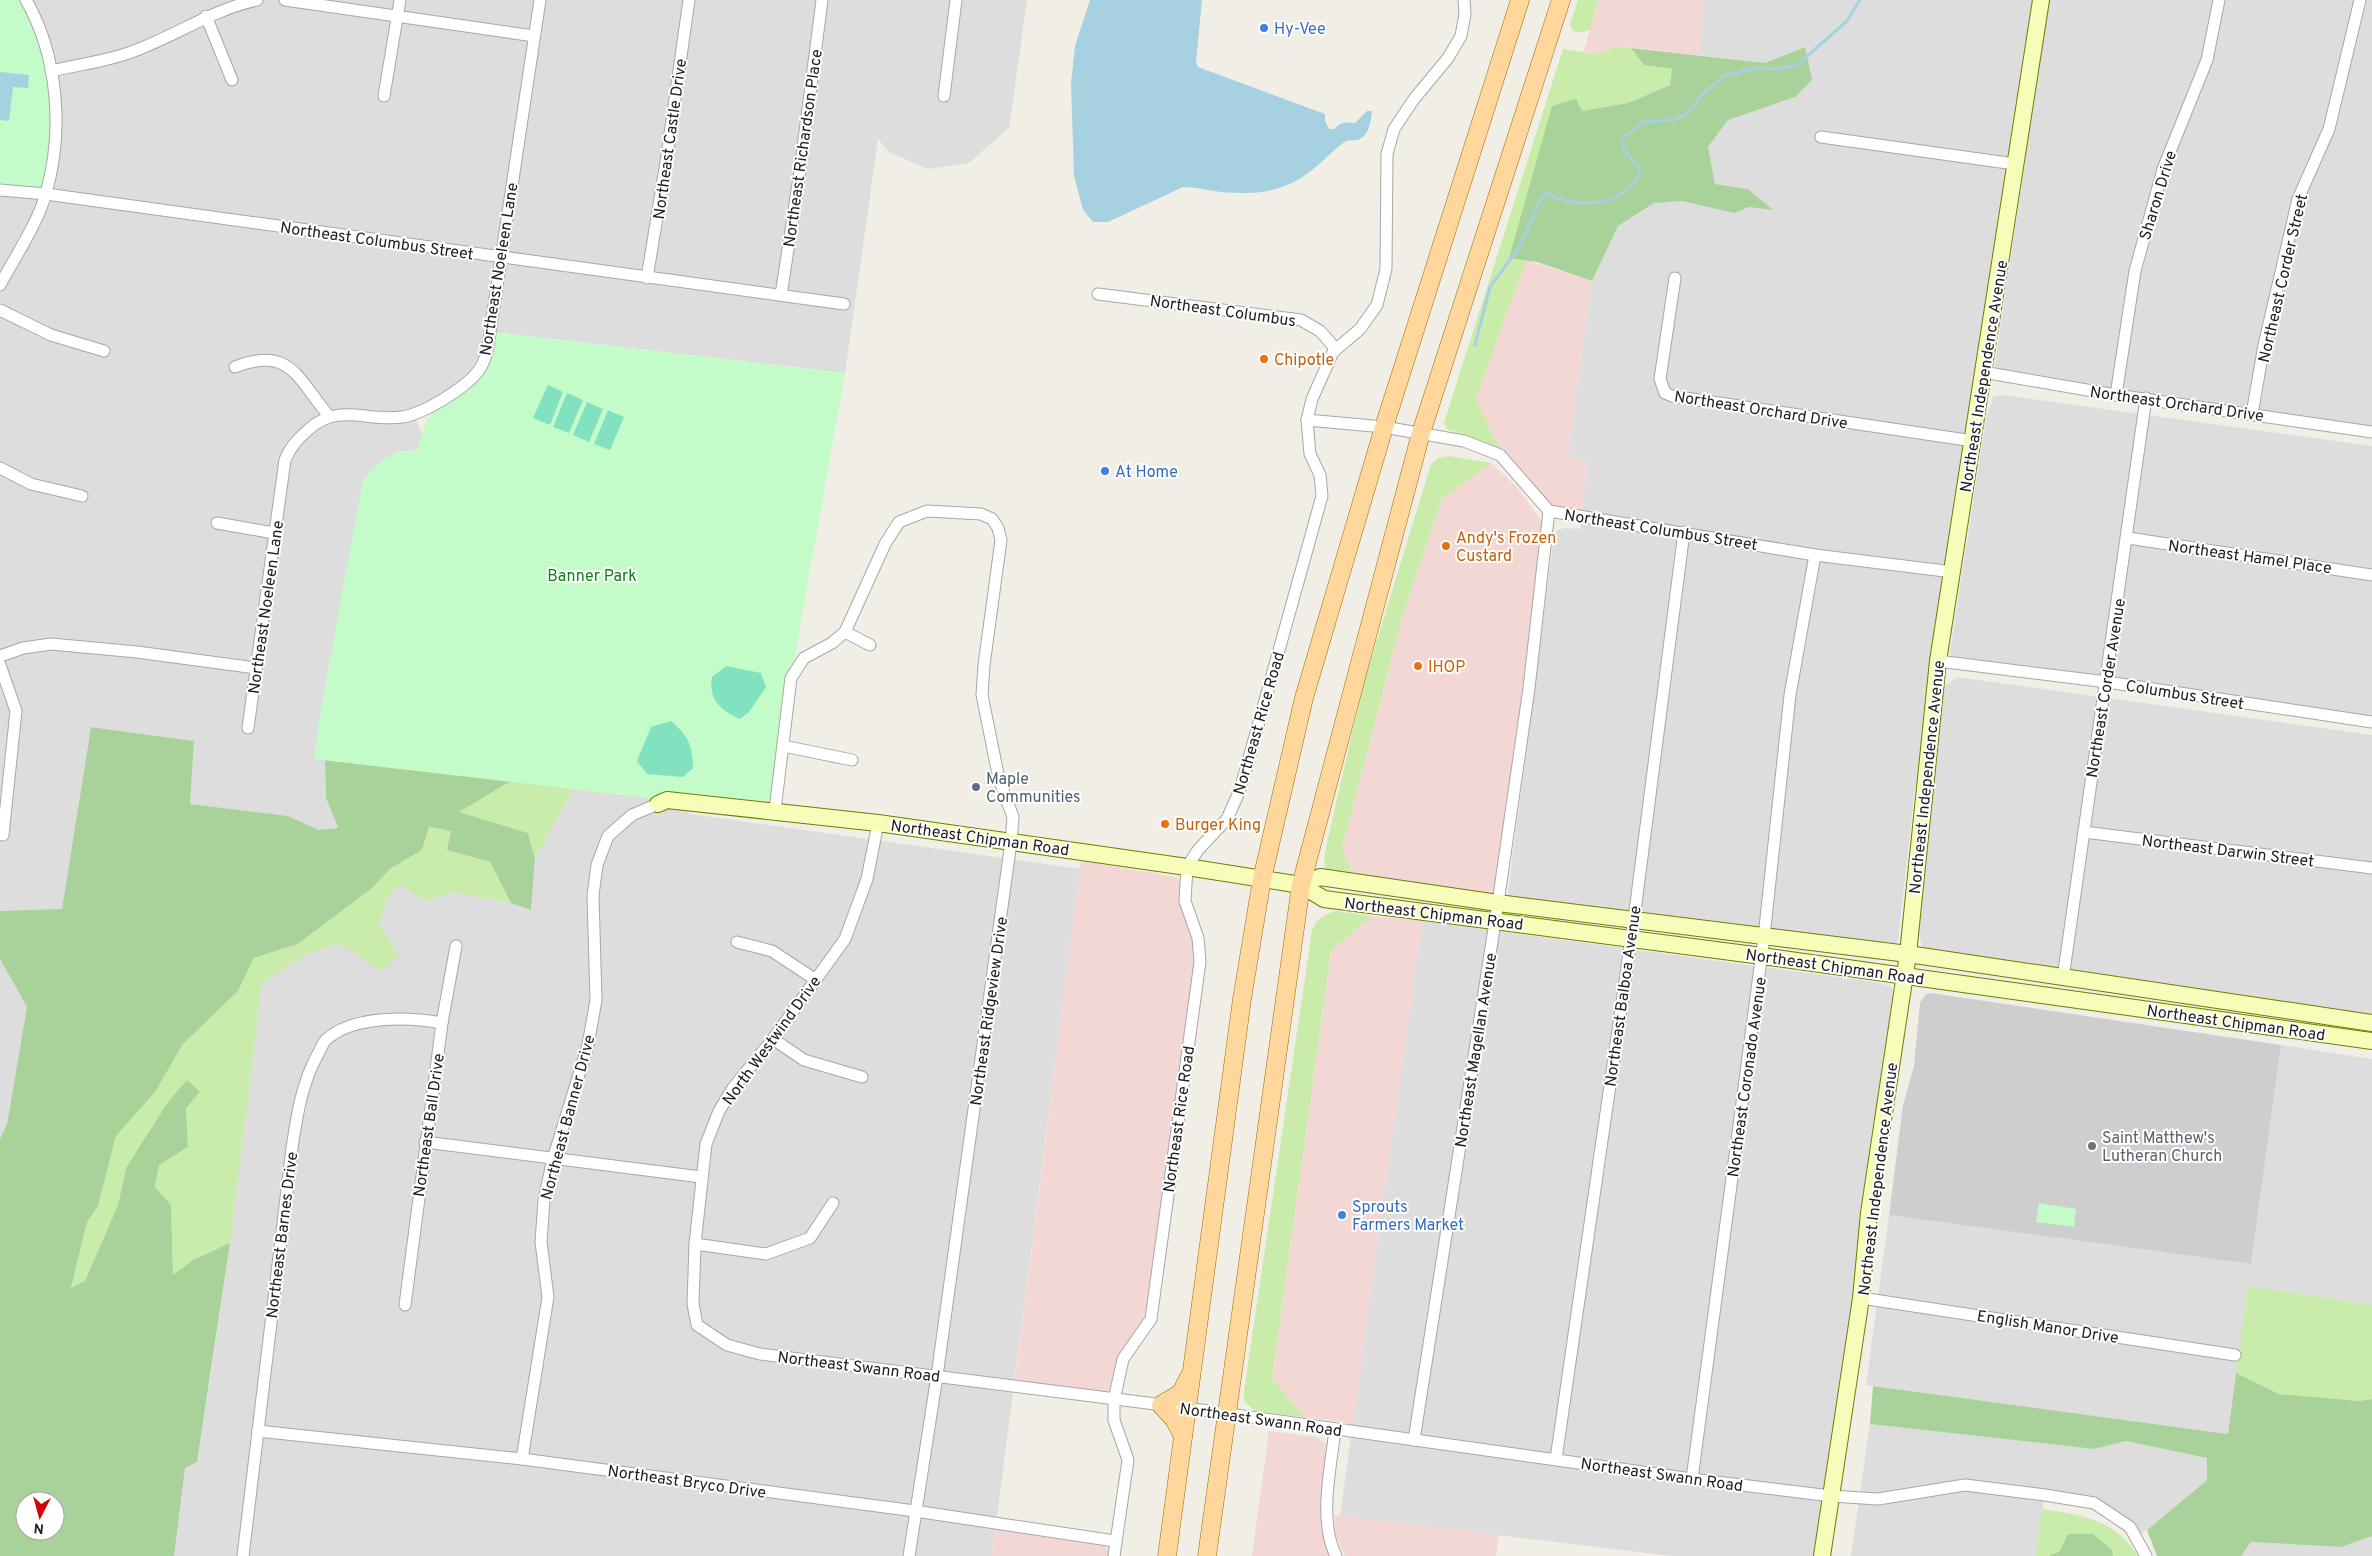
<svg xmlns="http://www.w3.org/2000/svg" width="2372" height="1556" font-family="Overpass,sans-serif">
<rect width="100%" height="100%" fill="#f1eee6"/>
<g fill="#dedddd">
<polygon points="0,0 1027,0 1009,128 969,163 928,169 889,152 878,139 845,373 484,331 480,354 472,370 415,418 422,435 418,449 399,452 314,758 325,760 326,798 338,829 319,830 288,816 190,804 194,741 91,727 62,910 0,911"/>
<polygon points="1705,0 2032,0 1960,509 1914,797 1898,940 1893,949 1512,902 1508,893 1554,536 1558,530 1565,528 1580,529 1588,461 1568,458 1592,281 1618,226 1654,203 1682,201 1734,213 1749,207 1772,210 1748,189 1714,184 1708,147 1728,120 1795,97 1804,47 1765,63 1698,55"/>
<polygon points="2049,0 2372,0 2372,431 1996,372 1995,364"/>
<polygon points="2003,395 2372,446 2372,723 1952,661 1950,652 1986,418 1993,397"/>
<polygon points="1957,677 2372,735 2372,1026 1927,954 1922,947 1919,932 1927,800 1944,687"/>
<polygon points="573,789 667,800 691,814 1080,869 992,1556 174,1556 185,1468 197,1461 214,1354 230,1243 262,984 306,954 341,944 379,926 388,897 401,885 425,901 454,892 511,903 531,910 535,859"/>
<polygon points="1422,921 1875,982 1890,986 1896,993 1816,1556 1672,1556 1340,1516"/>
<polygon points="0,959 27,1007 7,1124 0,1139"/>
<polygon points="2281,1045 2372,1059 2372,1305 2248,1286 2228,1434 1866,1385 1889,1215 2251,1264"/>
<polygon points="1870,1424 2094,1449 2126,1441 2207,1458 2207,1480 2139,1536 2100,1511 2044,1500 2035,1556 1851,1556"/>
<polygon points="2372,1536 2372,1556 2241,1556 2251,1542 2341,1547"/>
</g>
<g fill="#f2d7d5">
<polygon points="1598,0 1705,0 1698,55 1619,46 1596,54 1584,51"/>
<polygon points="1526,260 1592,281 1568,458 1588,461 1581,520 1549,506 1502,456 1476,399"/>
<polygon points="1491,463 1516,486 1543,523 1497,892 1492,898 1356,882 1342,848 1402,618 1442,499"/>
<polygon points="1081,861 1177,877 1182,883 1197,952 1146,1318 1116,1366 1108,1392 1015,1381"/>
<polygon points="1371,916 1422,921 1352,1430 1345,1422 1304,1417 1272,1378 1331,951"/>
<polygon points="1269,1431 1316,1437 1326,1444 1321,1528 1331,1556 1252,1556"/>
<polygon points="1334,1515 1499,1535 1496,1556 1345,1556 1336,1536"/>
<polygon points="996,1530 1102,1544 1110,1550 1110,1556 992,1556"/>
</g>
<polygon fill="#cecece" points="1931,993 2281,1045 2251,1264 1889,1215 1903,1105 1914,1066 1920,1003 1925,995"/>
<g fill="#caecab">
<polygon points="1578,0 1598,0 1590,30 1582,32 1573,31 1570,24"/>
<polygon points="1619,46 1631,48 1644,65 1672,69 1670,85 1628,103 1582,111 1510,257 1526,260 1476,399 1499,448 1447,429 1444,423 1449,407 1563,49 1596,54"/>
<polygon points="1449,456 1491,463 1442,499 1402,618 1342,848 1356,882 1326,871 1324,863 1326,847 1363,686 1431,464 1438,458"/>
<polygon points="511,781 573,789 535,859 528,833 458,812"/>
<polygon points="429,827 452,831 448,850 490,862 511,903 454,892 425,901 400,885 388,897 379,926 399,955 381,971 341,944 306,954 262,984 230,1243 193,1260 173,1276 171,1206 155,1188 159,1165 188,1147 186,1108 126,1168 118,1205 85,1281 71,1289 87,1222 98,1206 116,1136 156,1091 182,1045 238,991 254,958 298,944 371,889 390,869 422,850"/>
<path d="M1336 911 1371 916 1331 951 1272 1378 1304 1417 1255 1411 1244 1401V1391L1312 931C1317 918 1322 915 1336 911Z"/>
<polygon points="2248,1286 2372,1305 2372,1399 2360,1401 2279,1394 2236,1373"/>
<path d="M2042 1509C2084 1516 2113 1518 2138 1556H2113L2112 1550 2060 1551 2048 1556H2035Z"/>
</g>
<g fill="#a9d29a" fill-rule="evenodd">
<polygon points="1805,47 1812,80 1795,97 1728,120 1708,147 1715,184 1748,189 1773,210 1749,207 1734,213 1682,201 1654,203 1618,226 1592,281 1537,262 1509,258 1552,106 1576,99 1582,111 1628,103 1670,85 1672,69 1644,65 1631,48 1765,63"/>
<path d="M91 727 194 741 190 804 288 816 319 830 338 828 326 798 325 760 511 781 459 812 528 833 535 859 531 910 511 903 490 862 447 850 451 831 429 827 422 850 390 869 371 889 298 944 254 958 238 991 182 1045 156 1091 116 1136 98 1206 87 1222 71 1288 85 1281 118 1205 126 1168 168 1102 187 1080 200 1092 186 1108 188 1147 159 1165 155 1187 171 1205 173 1275 193 1260 230 1243 197 1462 185 1468 174 1556H0V1139L7 1124 27 1007 0 959V911L62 909ZM25 1501H55V1531H25Z"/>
<polygon points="2236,1373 2279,1394 2360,1401 2372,1399 2372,1536 2341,1547 2251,1542 2241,1556 2157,1556 2147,1530 2207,1480 2207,1458 2126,1441 2094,1449 1870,1424 1873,1386 2228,1434"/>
<polygon points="2068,1534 2093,1534 2112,1550 2113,1556 2048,1556 2060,1551"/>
</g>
<g fill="#c3fcc8">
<path d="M0 0H21C56 64 52 109 45 179L40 188 0 186Z"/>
<path d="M491 332 845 373 791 678 775 810 667 800 314 759 321 708 363 480C381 456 389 454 418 449L427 419 480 369Z"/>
<polygon points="2039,1203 2076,1209 2074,1227 2036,1222"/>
</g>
<g fill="#82e2bf">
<polygon points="548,385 563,392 550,425 533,418"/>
<polygon points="567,393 583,400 569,433 553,427"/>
<polygon points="587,402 603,409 589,442 573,435"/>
<polygon points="608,410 624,417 610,450 594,444"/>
<path d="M726 666 761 673 766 687 749 712 740 719C721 711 708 699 712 677Z"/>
<path d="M671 721C689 737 692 744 693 768L683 777 647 774 637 761 651 727Z"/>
</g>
<g fill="#a5d1e0">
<path d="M1090 0H1202L1196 62 1198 67 1325 114V121L1329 129H1334C1341 122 1345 122 1355 123L1367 111H1372C1371 121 1369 137 1357 140 1352 141 1348 139 1343 143 1331 152 1321 164 1308 173 1282 193 1252 195 1221 192 1207 190 1196 187 1183 187L1108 222H1093L1083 210 1074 176 1071 83 1075 46Z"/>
<polygon points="0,72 29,75 28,88 13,87 9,121 0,120"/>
</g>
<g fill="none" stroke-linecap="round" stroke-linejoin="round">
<path stroke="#a5d1e0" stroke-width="3" d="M1475 345 1490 287 1520 246 1541 198 1547 193C1575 210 1630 207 1640 170L1623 148 1622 139 1643 122 1672 120 1685 115 1705 92 1724 76 1756 68 1779 69 1797 65 1847 21 1860 0"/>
<defs>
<g id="street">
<polyline points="285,0 534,36"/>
<polyline points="206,16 232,80"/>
<path d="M51 71C82 64 115 60 144 47 183 31 216 9 257 0"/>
<polyline points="384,96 400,0"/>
<polyline points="944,96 956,0"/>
<polyline points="1821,137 2015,164"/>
<polyline points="0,190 46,194 844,304"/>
<polyline points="647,278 666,162 689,0"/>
<polyline points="1675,278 1660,379 1665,393 1672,396 1973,441"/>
<path d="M0 285C14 259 39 221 46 193 64 131 58 56 26 0"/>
<polyline points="1098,294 1301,320 1320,331 1336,349"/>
<polyline points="781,295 800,171 822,0"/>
<polyline points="0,310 51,335 104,351"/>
<path d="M235 367C291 345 298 380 329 416"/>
<polyline points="1983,372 2116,395 2372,432"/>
<polyline points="2116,395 2135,271 2163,169 2207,60 2219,0"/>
<polyline points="2252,414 2264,345 2298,199 2329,129 2360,0"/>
<polyline points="1307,420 1384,427 1464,441 1500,455 1549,511 1815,555 1953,572"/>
<polyline points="0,468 31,484 82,496"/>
<polyline points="217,523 274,533"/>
<polyline points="2128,538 2372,575"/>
<polyline points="845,632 870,645"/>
<polyline points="0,656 23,648 51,644 137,652 256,668"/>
<polyline points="1938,661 2107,682 2372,722"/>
<polyline points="0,665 16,711 3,835 0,834"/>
<path d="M248 728 285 460C290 447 298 439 308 430 338 402 367 422 402 417 424 414 467 387 479 370 483 365 485 358 487 352L540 0"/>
<polyline points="783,746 852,760"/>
<polyline points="775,810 791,678 804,658 832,643 845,632 885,544 899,522 927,511 981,514 992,519 998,528 1001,540 984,665 982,695 999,779 1013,817 1011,842 937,1376 909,1556"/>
<polyline points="878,823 867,879 845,939 773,1039 733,1088 719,1111 706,1144 695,1244 693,1304 697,1325 727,1345 760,1354 1187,1408 1692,1479 1831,1496 1878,1499 1965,1485 2045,1495 2094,1503 2130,1527 2146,1556"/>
<polyline points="2084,832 2372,868"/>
<polyline points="737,942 772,951 816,980"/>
<polyline points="2063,978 2146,398"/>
<polyline points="773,1039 804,1060 862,1077"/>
<polyline points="425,1142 701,1177"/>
<polyline points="695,1244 766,1254 810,1238 833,1203"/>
<polyline points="1861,1298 2235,1355"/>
<polyline points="405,1305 442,1023 456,946"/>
<path d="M1335 1429C1331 1468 1318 1520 1336 1556"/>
<polyline points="258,1431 522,1459 915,1511 1115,1541"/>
<polyline points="1414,1440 1498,903 1529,688 1549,511"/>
<polyline points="522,1459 548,1297 541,1242 544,1200 553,1159 588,1045 596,1000 593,895 597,865 608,836 632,815 658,804"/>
<polyline points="1556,1459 1634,919 1684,532"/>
<polyline points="1692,1479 1764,937 1790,695 1815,555"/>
<path d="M243 1556 292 1148C297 1114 302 1082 319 1052 321 1048 323 1042 327 1039 354 1015 409 1017 442 1023"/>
<polyline points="1114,1556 1128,1460 1114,1420 1114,1400 1123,1359 1151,1319 1200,962 1198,938 1185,901 1187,867 1198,850 1227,819 1240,790 1322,496 1320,475 1310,454 1307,420 1312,399 1333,352 1360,329 1377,305 1386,269 1387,154 1394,129 1414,99 1448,58 1461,36 1465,14 1464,0"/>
</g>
<g id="secondary">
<polyline points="658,804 667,800 878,823 1187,867 1301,885 1324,899 1762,956 2372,1041"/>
<polyline points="1301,885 1320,877 1498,903 1908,954 2372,1023"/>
<polyline points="1822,1556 1861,1298 1869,1213 1908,954 1938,661 2041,0"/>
</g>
<g id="primary">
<polyline points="1183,1436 1174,1419 1161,1405 1181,1393 1189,1377"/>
<polyline points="1167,1556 1242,999 1262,879 1304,698 1384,427 1520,0"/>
<polyline points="1207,1556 1301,885 1421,433 1561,0"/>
</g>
</defs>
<use href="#street" stroke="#a7a7a7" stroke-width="13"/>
<use href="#secondary" stroke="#6d7d01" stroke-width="18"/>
<use href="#primary" stroke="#9c6b00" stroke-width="19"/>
<use href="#street" stroke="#fff" stroke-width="11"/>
<use href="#secondary" stroke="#f7fcb9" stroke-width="16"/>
<use href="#primary" stroke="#ffd79d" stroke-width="18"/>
</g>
<g fill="#3f7fe0" stroke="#fff" stroke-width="2">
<circle cx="1264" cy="28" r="5"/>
<circle cx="1105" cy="471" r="5"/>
<circle cx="1342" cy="1215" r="5"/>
</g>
<g fill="#e8710a" stroke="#fff" stroke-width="2">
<circle cx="1264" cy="359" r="5"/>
<circle cx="1446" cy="546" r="5"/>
<circle cx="1418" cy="666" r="5"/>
<circle cx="1165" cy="824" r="5"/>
</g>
<circle fill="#5c6f8a" stroke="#fff" stroke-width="2" cx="976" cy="787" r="5"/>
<circle fill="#6b7280" stroke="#fff" stroke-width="2" cx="2092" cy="1146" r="5"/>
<g text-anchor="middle" stroke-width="4" stroke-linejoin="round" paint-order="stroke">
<g font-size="16" fill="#366cbe" stroke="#fff" text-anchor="start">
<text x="1274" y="34">Hy-Vee</text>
<text x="1115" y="477">At Home</text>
<text x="1352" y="1212">Sprouts<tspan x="1352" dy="18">Farmers Market</tspan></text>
</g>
<g font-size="16" fill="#202020" stroke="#fff">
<text transform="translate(669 139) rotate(-82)" y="6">Northeast Castle Drive</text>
<text transform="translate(802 148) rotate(-82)" y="6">Northeast Richardson Place</text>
<text transform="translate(2157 195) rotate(-73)" y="6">Sharon Drive</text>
<text transform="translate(377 240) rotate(8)" y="6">Northeast Columbus Street</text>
<text transform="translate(498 269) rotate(-81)" y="6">Northeast Noeleen Lane</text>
<text transform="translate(2282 278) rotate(-77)" y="6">Northeast Corder Street</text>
<text transform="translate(1223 310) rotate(8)" y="6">Northeast Columbus</text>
<text transform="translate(1983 376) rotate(-81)" y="6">Northeast Independence Avenue</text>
<text transform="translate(2177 403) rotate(8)" y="6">Northeast Orchard Drive</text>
<text transform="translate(1761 409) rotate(9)" y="6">Northeast Orchard Drive</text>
<text transform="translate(1661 529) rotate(9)" y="6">Northeast Columbus Street</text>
<text transform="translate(2250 556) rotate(8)" y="6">Northeast Hamel Place</text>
<text transform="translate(265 607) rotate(-82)" y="6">Northeast Noeleen Lane</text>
<text transform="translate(2105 688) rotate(-81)" y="6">Northeast Corder Avenue</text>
<text transform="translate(2185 694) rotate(9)" y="6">Columbus Street</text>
<text transform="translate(1258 723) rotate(-74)" y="6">Northeast Rice Road</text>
<text transform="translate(1926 777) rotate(-84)" y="6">Northeast Independence Avenue</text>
<text transform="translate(980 837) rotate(8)" y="6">Northeast Chipman Road</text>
<text transform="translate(2228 850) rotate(7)" y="6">Northeast Darwin Street</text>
<text transform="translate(1434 913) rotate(7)" y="6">Northeast Chipman Road</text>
<text transform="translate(1835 966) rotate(8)" y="6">Northeast Chipman Road</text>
<text transform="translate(1622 996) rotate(-82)" y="6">Northeast Balboa Avenue</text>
<text transform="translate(988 1011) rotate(-82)" y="6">Northeast Ridgeview Drive</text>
<text transform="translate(2236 1022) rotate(8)" y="6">Northeast Chipman Road</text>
<text transform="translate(771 1040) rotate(-54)" y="6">North Westwind Drive</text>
<text transform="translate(1475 1050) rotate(-81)" y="6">Northeast Magellan Avenue</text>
<text transform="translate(1746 1077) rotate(-82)" y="6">Northeast Coronado Avenue</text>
<text transform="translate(567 1117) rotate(-75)" y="6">Northeast Banner Drive</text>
<text transform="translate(1178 1119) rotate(-82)" y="6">Northeast Rice Road</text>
<text transform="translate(428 1125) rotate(-82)" y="6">Northeast Ball Drive</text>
<text transform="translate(1877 1179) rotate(-83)" y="6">Northeast Independence Avenue</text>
<text transform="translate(281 1235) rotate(-83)" y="6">Northeast Barnes Drive</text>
<text transform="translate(2048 1326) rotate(9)" y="6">English Manor Drive</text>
<text transform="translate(859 1366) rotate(7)" y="6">Northeast Swann Road</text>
<text transform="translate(1261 1419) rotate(8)" y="6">Northeast Swann Road</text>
<text transform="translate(1662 1474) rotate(8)" y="6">Northeast Swann Road</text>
<text transform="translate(687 1481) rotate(8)" y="6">Northeast Bryco Drive</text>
</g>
<g font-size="16" fill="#c56008" stroke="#fff" text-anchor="start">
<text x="1274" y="365">Chipotle</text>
<text x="1456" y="543">Andy's Frozen<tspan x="1456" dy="18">Custard</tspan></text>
<text x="1428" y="672">IHOP</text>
<text x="1175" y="830">Burger King</text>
</g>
<g font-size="16" fill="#088415" stroke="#fff">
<text x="592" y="581">Banner Park</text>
</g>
<g font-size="16" fill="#4e5e75" stroke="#fff" text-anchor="start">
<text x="986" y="784">Maple<tspan x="986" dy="18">Communities</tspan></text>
</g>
<g font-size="16" fill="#5b616d" stroke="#fff" text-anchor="start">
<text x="2102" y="1143">Saint Matthew's<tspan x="2102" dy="18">Lutheran Church</tspan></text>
</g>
</g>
<g transform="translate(40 1516) rotate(186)"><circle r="24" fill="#ffffff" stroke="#a6a6a6"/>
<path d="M0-4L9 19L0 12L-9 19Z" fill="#d00400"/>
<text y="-8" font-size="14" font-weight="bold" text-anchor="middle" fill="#202020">N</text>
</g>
</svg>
